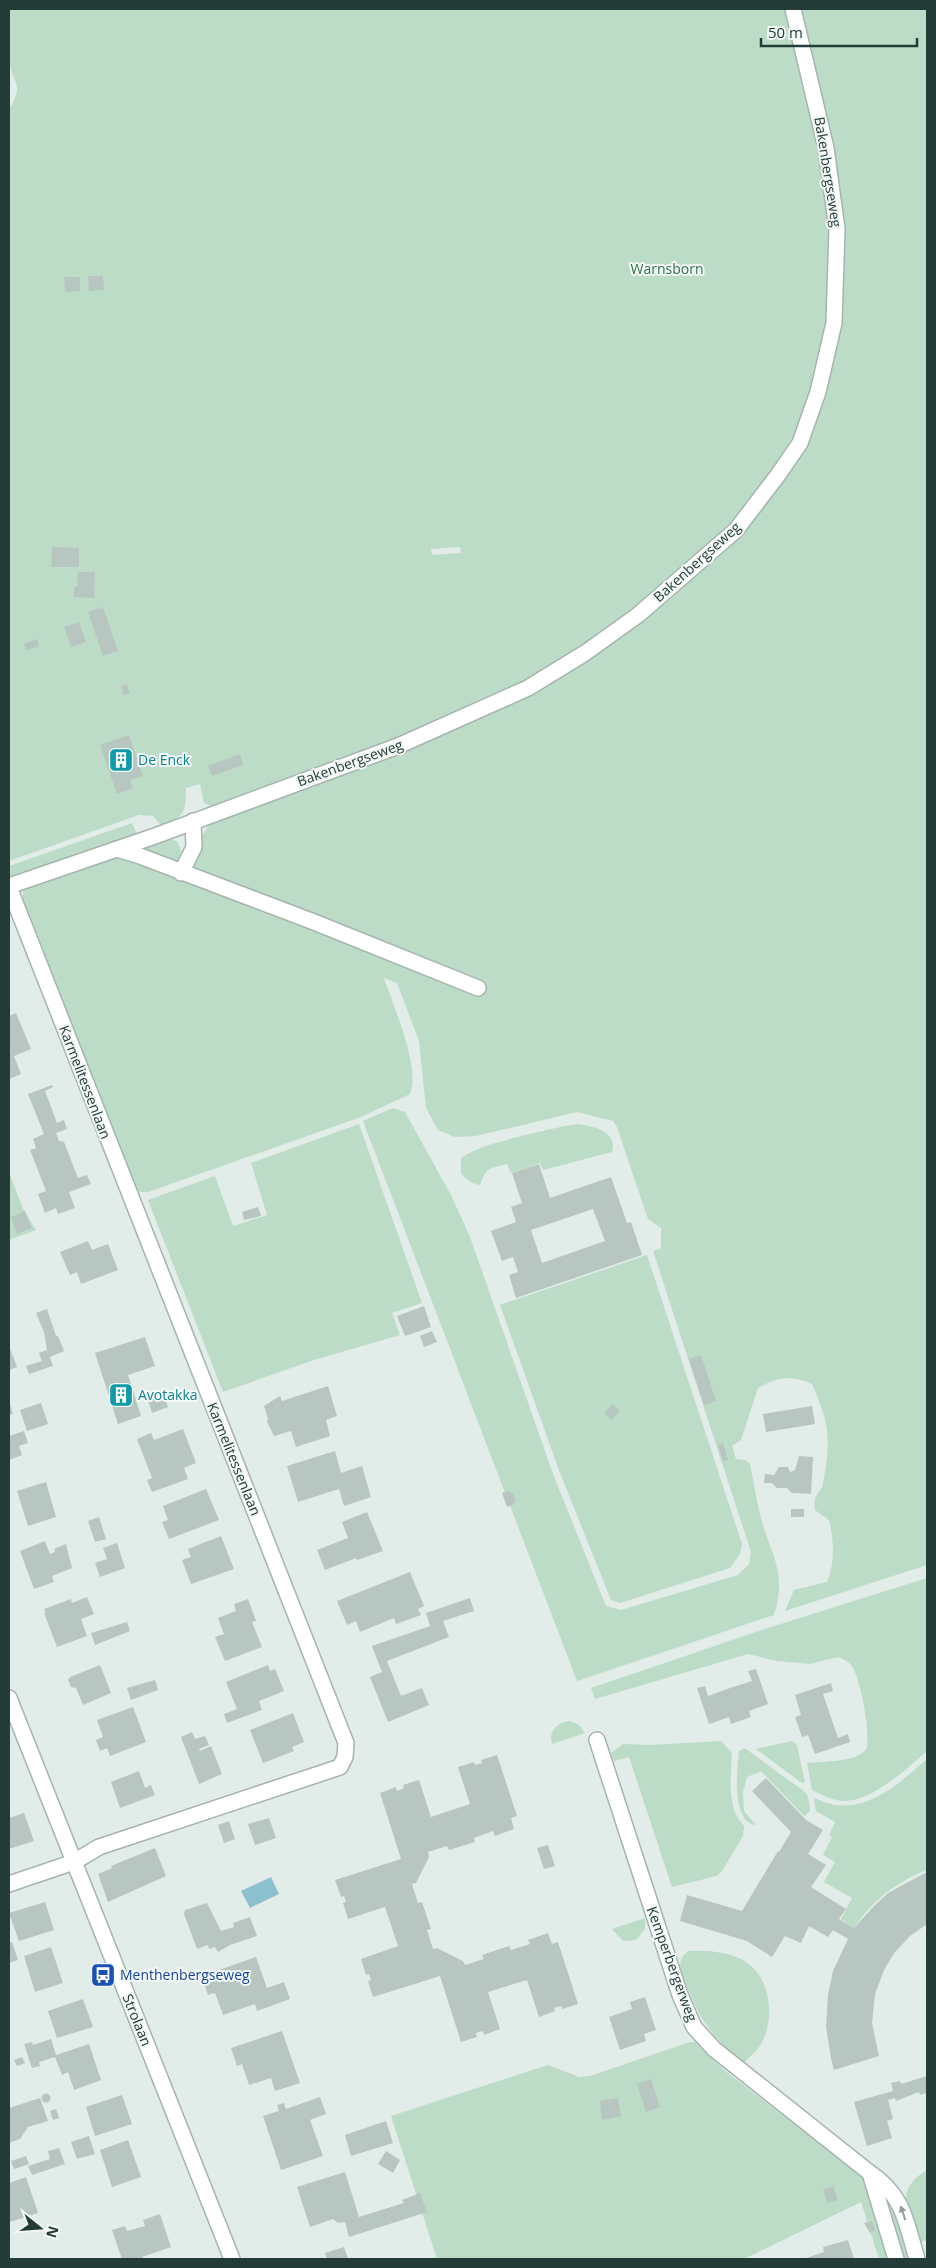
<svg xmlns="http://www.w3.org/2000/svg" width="936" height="2268" font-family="'Open Sans',sans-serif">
<rect width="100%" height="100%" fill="#e2ece8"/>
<g fill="#bcdcc7" fill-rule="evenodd">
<path d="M9 9H927V1565L785 1611 794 1590 827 1582C835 1566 834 1537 829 1520L815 1510C813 1501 816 1494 822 1488 831 1442 831 1427 812 1384 792 1375 777 1377 758 1388L741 1440 732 1446 736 1459 745 1460 750 1464C754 1482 756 1500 761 1518 772 1557 787 1573 774 1615L577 1681 363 1121 393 1108 405 1112 451 1195 470 1237 553 1474 606 1606 621 1610 738 1575 749 1564 751 1552 653 1251 661 1248V1228L648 1219 617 1127 613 1121 577 1112 476 1136 455 1137 438 1130 426 1108 419 1041 397 983 384 978C393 1005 421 1068 410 1094L361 1117 148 1192H140L135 1189 23 900V890L117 856 176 875 209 825 208 823 251 810 390 757 473 705 397 738 211 806 204 803 200 784 186 788C185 813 186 816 161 825L153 816 139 815 9 861V110C25 82 13 86 9 60 6 44 9 25 9 9ZM460 547 461 553 432 555 431 549Z"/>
<polygon points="132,823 137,834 9,878 9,866"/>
<polygon points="170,839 178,842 181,851 176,865 142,849"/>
<polygon points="359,1124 422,1303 392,1313 400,1335 314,1360 223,1392 148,1200 215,1176 233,1226 267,1215 251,1163"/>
<path d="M576 1124C592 1126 618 1130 612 1152L543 1170 540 1163 511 1173 507 1164C490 1168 486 1167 480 1185L472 1183 461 1174V1159C472 1145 555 1128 576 1124Z"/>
<polygon points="9,1172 23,1209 36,1230 9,1240"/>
<polygon points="647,1255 742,1544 740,1554 730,1568 620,1603 611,1600 560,1473 500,1305"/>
<path d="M927 1578V1751C908 1768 872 1801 845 1801 832 1801 823 1795 812 1790L807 1763C822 1761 858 1763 867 1748 870 1732 861 1678 851 1665 848 1661 843 1659 838 1657L810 1664 777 1661 748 1654 595 1699 591 1688 768 1628Z"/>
<path d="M569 1721 579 1725 585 1733 552 1744C548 1731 557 1723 569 1721Z"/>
<path d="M721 1741 732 1753C731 1777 726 1808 744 1826L743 1836 722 1871 717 1876 672 1887 629 1757 614 1761 611 1753 623 1744 650 1745Z"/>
<polygon points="792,1741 797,1745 805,1782 802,1783 756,1749"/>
<path d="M743 1749H746L805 1792 808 1796 810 1811 804 1816 761 1771 747 1777 743 1792 744 1811 756 1825C731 1822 737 1770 739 1751Z"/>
<path d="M927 1759V1870C897 1881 872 1901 854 1928L841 1919 852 1898 824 1882 835 1862 823 1855 832 1837 829 1835 835 1822 816 1811 814 1799 815 1798C859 1821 895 1787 927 1759Z"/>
<polygon points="645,1918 645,1929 636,1940 623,1941 612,1929"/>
<path d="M689 1951C708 1950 736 1952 751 1966 772 1984 774 2022 761 2044 757 2051 750 2056 745 2062H741C712 2036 698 2018 685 1981 680 1969 676 1959 689 1951Z"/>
<polygon points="690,2042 695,2042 725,2071 864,2178 890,2259 879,2259 861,2202 744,2259 437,2259 391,2116 548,2065 579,2077 590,2076"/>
<path d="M927 2170V2240L917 2243C908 2212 893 2190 927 2170Z"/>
<polygon points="893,2207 894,2208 911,2259 902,2259 888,2213 890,2208"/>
</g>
<polygon fill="#8dc0ce" points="271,1877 279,1894 250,1908 241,1891"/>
<g fill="#b8c6c1" fill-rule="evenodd">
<polygon points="88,276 103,276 104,290 89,291"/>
<polygon points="64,277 80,277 80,291 65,292"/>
<polygon points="52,547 79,548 79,567 51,567"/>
<polygon points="78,572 95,572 94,598 74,597 74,587 77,587"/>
<polygon points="103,607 118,651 103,656 88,612"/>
<polygon points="79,622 86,642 71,647 64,627"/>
<polygon points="37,639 39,646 26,651 24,644"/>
<polygon points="127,684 130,693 124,695 121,686"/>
<polygon points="129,735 143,776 130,780 133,788 117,794 100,745"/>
<polygon points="240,754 243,765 212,776 208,766"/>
<polygon points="16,1013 31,1049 14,1056 21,1074 9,1079 9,1016"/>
<polygon points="52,1085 53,1087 45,1091 57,1123 64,1120 67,1129 56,1133 59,1141 64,1142 78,1178 87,1175 91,1184 69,1192 75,1208 58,1214 56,1208 45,1213 38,1194 46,1191 30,1150 36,1148 33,1139 44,1134 28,1094"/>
<path d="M539 1164 550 1198 611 1177 627 1223 631 1222 642 1255 516 1298 509 1275 518 1272 513 1257 502 1261 491 1231 516 1222 511 1207 522 1203 512 1173ZM593 1209 605 1241 542 1263 531 1230Z"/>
<polygon points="258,1207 261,1216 244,1220 242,1212"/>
<polygon points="25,1211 32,1228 17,1234 11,1217"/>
<polygon points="88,1241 92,1250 108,1244 118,1270 81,1284 77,1272 70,1275 60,1252"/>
<polygon points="424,1306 431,1327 405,1336 397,1316"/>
<polygon points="47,1309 56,1336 58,1336 64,1351 50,1357 53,1366 29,1374 26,1366 42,1361 39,1353 47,1350 44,1332 36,1313"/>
<polygon points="432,1331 437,1342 424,1347 420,1336"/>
<polygon points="145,1337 155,1366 128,1375 141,1416 118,1424 95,1353"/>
<polygon points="9,1346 17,1367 9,1370"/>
<polygon points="701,1355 716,1401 704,1405 689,1359"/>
<polygon points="328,1386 337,1416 326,1420 330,1436 296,1447 291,1431 274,1436 267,1422 268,1419 264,1406 280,1396 282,1401"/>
<polygon points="163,1391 168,1407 152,1413 147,1397"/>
<polygon points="9,1401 13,1414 9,1415"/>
<polygon points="41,1403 48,1424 27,1431 20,1410"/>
<polygon points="612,1404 620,1410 612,1420 604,1414"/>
<polygon points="812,1406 815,1424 766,1432 763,1414"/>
<polygon points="183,1429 196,1463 184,1468 188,1479 152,1492 147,1480 152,1478 137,1439 151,1433 154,1440"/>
<polygon points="24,1431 28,1443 19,1446 22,1455 9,1460 9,1436"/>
<polygon points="723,1443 728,1460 723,1461 718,1445"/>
<polygon points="335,1451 341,1473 362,1466 371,1497 344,1506 339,1489 298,1502 287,1466"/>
<polygon points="799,1456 813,1457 811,1494 792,1493 787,1488 777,1488 772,1483 764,1483 765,1474 774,1475 779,1467 788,1467 790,1472 795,1470"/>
<polygon points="46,1482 56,1517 28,1526 17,1491"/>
<polygon points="206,1489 219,1520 169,1539 162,1522 168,1520 163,1506"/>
<polygon points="507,1491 513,1493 516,1500 513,1505 507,1507 502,1493"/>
<rect x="791" y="1509" width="13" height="8"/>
<polygon points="367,1512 383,1551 357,1560 356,1558 325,1570 317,1550 348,1538 342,1522"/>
<polygon points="99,1517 106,1539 95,1542 88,1521"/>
<polygon points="221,1536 234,1569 191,1584 182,1560 191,1557 188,1549"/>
<polygon points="45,1541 50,1554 55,1552 54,1549 66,1544 72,1568 52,1576 54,1582 34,1589 20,1551"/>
<polygon points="117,1543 125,1568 100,1577 95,1563 107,1559 103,1548"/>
<polygon points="410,1572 424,1606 418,1609 421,1615 396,1624 394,1618 360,1632 356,1621 347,1625 337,1601"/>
<polygon points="87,1597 94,1614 81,1619 87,1636 57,1647 44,1613 46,1612 44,1609 71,1599 72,1603"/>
<polygon points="470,1598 474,1611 443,1621 449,1637 387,1661 401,1696 422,1688 429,1705 388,1722 370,1677 382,1672 372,1646 430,1626 426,1613"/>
<polygon points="248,1599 256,1621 252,1622 262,1647 225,1661 215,1637 224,1634 218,1618 236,1611 234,1604"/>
<polygon points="127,1622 130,1631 95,1645 91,1633"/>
<polygon points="100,1665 111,1693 83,1705 76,1688 71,1687 68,1680 70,1677"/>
<polygon points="268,1665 270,1671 275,1669 284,1691 259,1701 262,1710 227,1723 224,1714 237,1709 226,1682"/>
<polygon points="756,1669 768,1704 749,1711 751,1717 731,1724 729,1717 709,1724 697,1688 705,1686 708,1696 730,1688 752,1681 748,1671"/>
<polygon points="155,1680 158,1690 131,1700 127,1688"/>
<polygon points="831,1683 833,1691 823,1694 838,1738 848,1734 850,1742 815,1754 808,1735 802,1737 795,1717 801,1715 795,1695"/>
<polygon points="133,1707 146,1742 110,1756 107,1748 100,1751 96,1740 103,1737 97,1720"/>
<polygon points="293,1713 304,1742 292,1747 294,1751 263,1763 250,1730"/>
<polygon points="192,1732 195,1739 205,1736 209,1745 199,1749 200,1751 211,1746 222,1774 199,1784 181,1737"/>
<polygon points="497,1755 517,1816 511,1818 514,1829 495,1836 493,1831 474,1838 475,1842 449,1850 447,1846 428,1852 429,1857 416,1883 412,1884 418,1903 422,1902 431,1929 427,1930 433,1949 437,1948 463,1961 465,1965 484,1959 482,1955 509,1946 511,1950 530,1944 528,1940 548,1933 552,1944 558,1942 578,2004 562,2009 561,2006 554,2008 555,2011 539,2017 527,1980 488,1992 500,2029 484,2035 483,2031 476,2033 477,2037 461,2042 440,1976 373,1997 368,1981 371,1980 369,1974 366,1975 361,1959 398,1946 385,1907 348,1919 343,1903 346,1902 344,1896 341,1897 335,1880 401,1859 380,1793 396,1787 397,1791 404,1788 403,1785 419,1780 431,1817 470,1804 458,1767 474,1762 475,1765 482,1763 481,1760"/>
<polygon points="139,1771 145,1788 151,1785 155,1795 120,1808 111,1782"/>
<polygon points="766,1778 806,1820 823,1830 808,1854 826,1865 811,1887 846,1909 839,1919 854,1928 873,1907 888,1893 927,1872 927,1924 910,1936 895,1952 884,1970 875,1994 872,2023 879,2056 834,2070 831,2058 826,2027 828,1995 833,1971 848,1939 833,1930 828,1937 809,1926 801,1943 785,1936 772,1957 747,1941 680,1921 687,1895 742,1911 778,1851 779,1852 791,1832 752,1791"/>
<polygon points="24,1813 34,1841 9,1849 9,1818"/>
<polygon points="269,1818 276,1838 255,1845 248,1824"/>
<polygon points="229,1821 235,1839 224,1843 218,1825"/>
<polygon points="548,1845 555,1866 544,1869 537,1848"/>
<polygon points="155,1848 166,1876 108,1902 98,1874 112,1868 111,1866"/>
<polygon points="45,1902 54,1930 19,1941 9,1913"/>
<polygon points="207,1903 221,1931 234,1927 233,1923 250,1917 257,1936 230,1945 218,1952 215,1947 209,1949 208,1945 197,1949 184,1914 185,1910"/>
<polygon points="12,1942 18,1960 9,1963 9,1943"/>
<polygon points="51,1947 63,1983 35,1992 24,1956"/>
<polygon points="256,1957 267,1988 284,1982 290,1999 257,2011 255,2004 223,2015 215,1993 208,1995 202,1976"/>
<polygon points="645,1997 656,2030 644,2034 646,2041 620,2050 609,2017 632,2009 630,2002"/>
<polygon points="83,1999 93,2027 57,2038 48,2011"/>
<polygon points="282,2031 300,2083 275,2091 271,2078 249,2085 242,2064 237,2066 231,2048"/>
<polygon points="51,2039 56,2055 89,2044 101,2080 74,2090 68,2072 62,2075 55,2057 39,2062 40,2066 32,2068 24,2044 32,2042 33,2045"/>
<polygon points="22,2057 25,2063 17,2066 14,2060"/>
<polygon points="927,2076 927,2093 920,2095 919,2092 896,2101 895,2098 888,2100 893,2119 887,2121 892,2138 867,2146 854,2102 893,2091 891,2083 900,2081 901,2084"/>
<polygon points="651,2079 660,2107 646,2112 637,2084"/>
<circle cx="46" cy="2098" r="4.5"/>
<polygon points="122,2095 132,2124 95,2136 86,2107"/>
<polygon points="320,2097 326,2114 310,2120 323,2156 281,2170 263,2116 279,2111 277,2105 284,2103 286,2109"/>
<polygon points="40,2098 48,2121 28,2127 20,2139 9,2143 9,2108"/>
<polygon points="618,2098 621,2116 602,2120 600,2101"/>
<polygon points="56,2109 59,2118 53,2120 50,2111"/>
<polygon points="386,2121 393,2143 351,2156 345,2135"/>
<polygon points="89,2136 95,2154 77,2159 71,2142"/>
<polygon points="128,2140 141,2177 112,2187 100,2150"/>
<polygon points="59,2148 65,2164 32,2175 28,2166 50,2159 48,2151"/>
<polygon points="386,2151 400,2160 393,2173 378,2164"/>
<polygon points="26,2156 29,2164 14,2169 11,2161"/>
<polygon points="345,2172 359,2217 404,2203 402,2200 420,2193 427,2212 349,2237 345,2222 338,2223 333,2219 310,2227 297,2187"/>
<polygon points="26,2177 38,2213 10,2222 9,2183"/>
<polygon points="833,2186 838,2200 828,2203 823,2190"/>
<polygon points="160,2214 171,2247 142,2257 143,2259 122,2259 112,2230 125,2226 127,2231 145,2226 143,2220"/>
<polygon points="872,2221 875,2230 870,2233 864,2223"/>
<polygon points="848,2240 854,2259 803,2259 824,2252 823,2247"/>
<polygon points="344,2247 348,2259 327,2259 325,2253"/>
</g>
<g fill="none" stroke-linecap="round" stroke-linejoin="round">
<defs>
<g id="street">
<polyline points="117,849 140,856 314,922 478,988"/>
<polyline points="181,873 194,847 193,821"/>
<polyline points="9,886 155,836 398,746 528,688 585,653 638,615 736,530 778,475 800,443 818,392 834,323 837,229 826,148 793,9"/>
<polyline points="9,887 346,1743 345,1757 340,1767 99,1847 74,1862 9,1884"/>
<polyline points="9,1698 232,2259"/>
<polyline points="597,1740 680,1995 694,2027 714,2049 870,2173 896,2259"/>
<path d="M870 2173C904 2196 906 2222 917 2259"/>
</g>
</defs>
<use href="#street" stroke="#a5b4af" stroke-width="18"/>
<use href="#street" stroke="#fff" stroke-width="15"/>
</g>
<defs><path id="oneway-solid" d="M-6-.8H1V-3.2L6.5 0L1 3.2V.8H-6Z" transform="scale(1.25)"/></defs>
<use fill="#919e9b" href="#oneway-solid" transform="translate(903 2213) rotate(-108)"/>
<defs>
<symbol id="building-square" viewBox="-11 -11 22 22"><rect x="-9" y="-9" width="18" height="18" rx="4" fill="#0f9aa8" stroke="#f3f8f6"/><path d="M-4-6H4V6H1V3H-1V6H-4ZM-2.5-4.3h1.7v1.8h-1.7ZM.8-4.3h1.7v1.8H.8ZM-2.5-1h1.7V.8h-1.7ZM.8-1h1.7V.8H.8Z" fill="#fff"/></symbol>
<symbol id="bus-square" viewBox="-11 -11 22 22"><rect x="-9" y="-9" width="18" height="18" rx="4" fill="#1a4fb4" stroke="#f3f8f6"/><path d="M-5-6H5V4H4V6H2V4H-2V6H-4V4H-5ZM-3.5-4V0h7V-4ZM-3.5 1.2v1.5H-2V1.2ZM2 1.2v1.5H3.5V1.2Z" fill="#fff"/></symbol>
</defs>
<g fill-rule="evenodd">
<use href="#building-square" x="107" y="746" width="28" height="28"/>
<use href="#building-square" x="107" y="1381" width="28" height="28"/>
<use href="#bus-square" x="89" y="1961" width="28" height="28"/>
</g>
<g text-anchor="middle" stroke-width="4" stroke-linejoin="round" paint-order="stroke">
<g font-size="14" fill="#233c37" stroke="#f3f8f6">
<text transform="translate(828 172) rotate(81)" y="5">Bakenbergseweg</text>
<text transform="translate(697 562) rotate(-42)" y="5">Bakenbergseweg</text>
<text transform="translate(350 763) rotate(-20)" y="5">Bakenbergseweg</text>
<text transform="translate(85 1082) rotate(69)" y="5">Karmelitessenlaan</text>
<text transform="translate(234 1459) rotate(68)" y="5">Karmelitessenlaan</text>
<text transform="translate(672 1964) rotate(70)" y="5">Kemperbergerweg</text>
<text transform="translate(137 2020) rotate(68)" y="5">Strolaan</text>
</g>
<g font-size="14" fill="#2f714d" stroke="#f3f8f6">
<text x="667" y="274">Warnsborn</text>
</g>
<g font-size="14" fill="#0d838f" stroke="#f3f8f6" text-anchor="start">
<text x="138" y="765">De Enck</text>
<text x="138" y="1400">Avotakka</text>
</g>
<g font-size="14" fill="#164399" stroke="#f3f8f6" text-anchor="start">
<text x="120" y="1980">Menthenbergseweg</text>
</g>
</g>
<rect width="936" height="2268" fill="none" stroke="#233c37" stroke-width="20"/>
<g transform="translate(40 2228) rotate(107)" stroke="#f3f8f6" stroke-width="4" paint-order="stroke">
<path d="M0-4L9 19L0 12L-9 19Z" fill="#233c37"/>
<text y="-8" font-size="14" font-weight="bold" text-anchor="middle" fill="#233c37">N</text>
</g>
<path d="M761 38v8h156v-8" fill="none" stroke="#233c37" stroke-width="2.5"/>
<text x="768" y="38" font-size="15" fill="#233c37" stroke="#f3f8f6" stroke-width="4" paint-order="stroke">50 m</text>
</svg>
